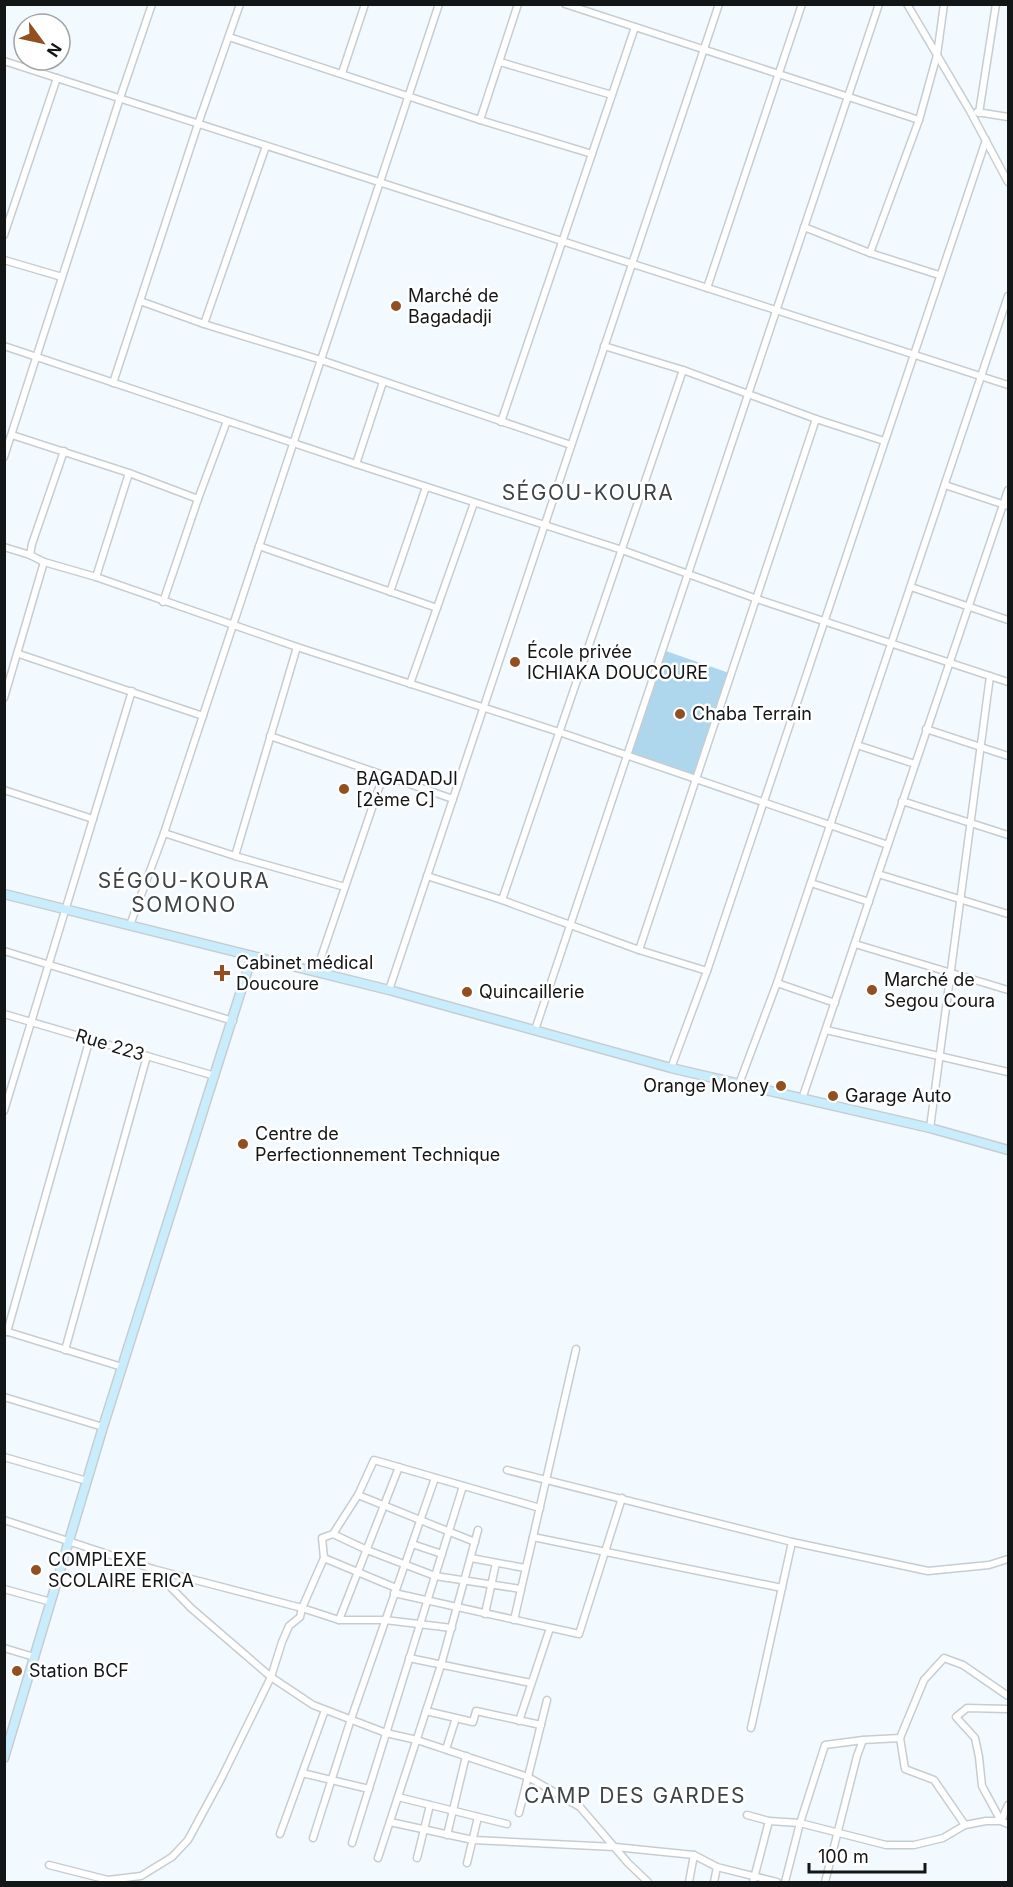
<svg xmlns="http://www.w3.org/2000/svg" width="1013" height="1887" font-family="Inter,sans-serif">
<rect width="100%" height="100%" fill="#f3faff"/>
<polygon fill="#aed6ec" points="663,650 732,674 697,779 627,755"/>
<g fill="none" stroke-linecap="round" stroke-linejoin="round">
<defs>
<g id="street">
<polyline points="565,4 919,120"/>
<polyline points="907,4 970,111 1008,182"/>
<polyline points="229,37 480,120 592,154"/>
<polyline points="4,61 1008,385"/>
<polyline points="500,62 612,95"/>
<polyline points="342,73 365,4"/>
<polyline points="977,112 1008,117"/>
<polyline points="979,113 996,4"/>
<polyline points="480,120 518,4"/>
<polyline points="804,227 870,253 939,275"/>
<polyline points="4,235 57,78"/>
<polyline points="870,253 919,120 937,55 944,4"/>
<polyline points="4,260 62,277"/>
<polyline points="707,288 802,4"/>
<polyline points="140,301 204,324 321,360 571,445"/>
<polyline points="204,324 266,146"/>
<polyline points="4,346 356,464 622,550 757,599 1008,682"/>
<polyline points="604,346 683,370 816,419 884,441"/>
<polyline points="113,383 198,124 240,4"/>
<polyline points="501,422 635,27"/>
<polyline points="12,435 129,473 198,499"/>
<polyline points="4,457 120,98 152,4"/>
<polyline points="356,464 383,382"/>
<polyline points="945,485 1008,506"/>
<polyline points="259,546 437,608"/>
<polyline points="4,547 30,555 44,562 96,577 297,647 559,732 888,845"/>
<polyline points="30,555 32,544 64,451"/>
<polyline points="96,577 129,473"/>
<polyline points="911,587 1008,620"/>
<polyline points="390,592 426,487"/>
<polyline points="163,602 198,499 227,421"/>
<polyline points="19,654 203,716"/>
<polyline points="410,684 474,503"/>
<polyline points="4,698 44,562"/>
<polyline points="926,729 1008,756"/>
<polyline points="270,736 453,799"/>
<polyline points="857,745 915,764"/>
<polyline points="4,790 93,819"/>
<polyline points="902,801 1008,835"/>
<polyline points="164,833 235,856 345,887"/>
<polyline points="235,856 297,647"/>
<polyline points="878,874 1008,914"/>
<polyline points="427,876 502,900 639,950 707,971"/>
<polyline points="811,883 869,902"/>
<polyline points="502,900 683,370"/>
<polyline points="130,925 164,833 439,4"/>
<polyline points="855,944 1008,990"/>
<polyline points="639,950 816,419"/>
<polyline points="4,951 233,1021"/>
<polyline points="316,972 383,776"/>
<polyline points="777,983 835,1003"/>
<polyline points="389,990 719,4"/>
<polyline points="4,1014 215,1076"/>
<polyline points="535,1030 879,4"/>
<polyline points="826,1030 1008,1072"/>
<polyline points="671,1068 707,971 986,140"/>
<polyline points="739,1084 777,983 1008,296"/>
<polyline points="802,1099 1008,490"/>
<polyline points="4,1111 132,691"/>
<polyline points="930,1128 990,676"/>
<polyline points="5,1331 122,1367"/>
<polyline points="7,1332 90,1038"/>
<polyline points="65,1350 147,1056"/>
<polyline points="4,1397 103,1427"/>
<polyline points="4,1457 87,1481"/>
<polyline points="507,1470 792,1542 928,1571 989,1565 1008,1559"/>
<polyline points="358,1495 475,1542"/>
<polyline points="4,1520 153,1569 302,1608 339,1620 385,1620 452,1628"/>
<polyline points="333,1534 367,1550 435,1576 521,1589"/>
<polyline points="533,1537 782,1588"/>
<polyline points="412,1544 442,1554"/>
<polyline points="324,1558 396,1588"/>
<polyline points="471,1558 525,1568"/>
<polyline points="153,1569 191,1608 271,1677 313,1705 386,1733 417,1740 528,1777 580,1807 628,1863 648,1882"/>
<polyline points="4,1589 51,1602"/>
<polyline points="394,1593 579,1634 622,1498"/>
<polyline points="485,1614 496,1563"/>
<polyline points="339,1620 399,1467"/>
<polyline points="514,1620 576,1349"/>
<polyline points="4,1648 34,1657"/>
<polyline points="409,1658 531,1683"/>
<polyline points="426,1711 473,1722 476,1711 541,1725"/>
<polyline points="519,1721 550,1628"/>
<polyline points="751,1728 792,1542"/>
<polyline points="900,1738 924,1680 944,1658 963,1665 1008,1696"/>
<polyline points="446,1749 456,1718"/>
<polyline points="302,1773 369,1789"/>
<polyline points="398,1797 507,1824"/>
<polyline points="519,1813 547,1700"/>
<polyline points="747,1815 769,1821 800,1823 886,1845 914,1845 943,1838 965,1825 986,1821 1001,1821 1008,1824"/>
<polyline points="1001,1821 982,1786 979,1757 975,1738 956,1717 967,1708 1008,1709"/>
<polyline points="1001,1821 1008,1805"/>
<polyline points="390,1822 473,1840 615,1847 694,1855"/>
<polyline points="280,1834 325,1710"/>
<polyline points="447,1835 466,1756"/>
<polyline points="313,1838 351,1719 435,1478"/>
<polyline points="352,1843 463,1486"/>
<polyline points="378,1858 441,1665 478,1530"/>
<polyline points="417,1858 430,1805"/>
<polyline points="467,1863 478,1817"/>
<polyline points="49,1865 108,1880 141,1876 172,1857 188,1840 221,1779 271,1677 282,1642 289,1626 300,1617 302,1608 324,1558 322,1538 333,1534 358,1495 374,1460 540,1508"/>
<polyline points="689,1882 694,1855 717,1867 777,1882"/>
<polyline points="714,1882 717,1867"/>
<polyline points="753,1882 769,1821"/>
<polyline points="785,1882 800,1823 825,1745 863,1740 900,1738 905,1769 934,1780 965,1825"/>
<polyline points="825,1882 857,1756 863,1740"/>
</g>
<g id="secondary">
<polyline points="4,894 389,990 671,1068 930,1128 1008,1150"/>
<polyline points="4,1758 103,1427 252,956"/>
</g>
</defs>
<use href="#street" stroke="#c6cdd1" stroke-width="9"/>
<use href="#secondary" stroke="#c6cdd1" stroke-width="11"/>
<use href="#street" stroke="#fff" stroke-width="6"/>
<use href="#secondary" stroke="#caedfd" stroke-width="8"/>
</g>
<g fill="#924f20" stroke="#fff" stroke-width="2">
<circle cx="396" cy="306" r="6"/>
<circle cx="515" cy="662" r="6"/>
<circle cx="680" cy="714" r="6"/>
<circle cx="344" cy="789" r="6"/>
<path d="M219 964h6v6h6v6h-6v6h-6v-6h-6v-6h6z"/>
<circle cx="872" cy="990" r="6"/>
<circle cx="467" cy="992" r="6"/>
<circle cx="781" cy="1086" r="6"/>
<circle cx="833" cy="1096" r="6"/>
<circle cx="243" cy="1144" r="6"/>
<circle cx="36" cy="1570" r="6"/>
<circle cx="17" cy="1671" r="6"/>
</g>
<g text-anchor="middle" stroke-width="5" stroke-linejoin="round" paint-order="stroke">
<g font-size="18" fill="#131617" stroke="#fff" text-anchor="start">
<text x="408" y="302">Marché de<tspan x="408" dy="21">Bagadadji</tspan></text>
<text x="527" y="658">École privée<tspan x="527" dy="21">ICHIAKA DOUCOURE</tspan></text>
<text x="692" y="720">Chaba Terrain</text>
<text x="356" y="785">BAGADADJI<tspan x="356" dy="21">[2ème C]</tspan></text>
<text x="236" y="969">Cabinet médical<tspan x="236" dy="21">Doucoure</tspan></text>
<text x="884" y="986">Marché de<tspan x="884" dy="21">Segou Coura</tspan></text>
<text x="479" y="998">Quincaillerie</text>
<text x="769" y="1092" text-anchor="end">Orange Money</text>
<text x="845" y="1102">Garage Auto</text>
<text x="255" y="1140">Centre de<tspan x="255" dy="21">Perfectionnement Technique</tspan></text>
<text x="48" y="1566">COMPLEXE<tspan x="48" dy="21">SCOLAIRE ERICA</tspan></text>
<text x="29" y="1677">Station BCF</text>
</g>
<g font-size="18" fill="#131617" stroke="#fff">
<text transform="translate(110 1045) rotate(17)" y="6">Rue 223</text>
</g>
<g font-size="21" letter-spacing="1.5" fill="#3e4447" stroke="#fff">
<text x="588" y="500">SÉGOU-KOURA</text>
<text x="184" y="888">SÉGOU-KOURA<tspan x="184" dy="24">SOMONO</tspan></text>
<text x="635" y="1803">CAMP DES GARDES</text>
</g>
</g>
<rect width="1013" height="1887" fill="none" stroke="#131617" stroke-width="12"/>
<g transform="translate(42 42) rotate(123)"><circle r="28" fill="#ffffff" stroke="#a1a2a2" stroke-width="1.5"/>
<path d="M0-4.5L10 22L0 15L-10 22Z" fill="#924f20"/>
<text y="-9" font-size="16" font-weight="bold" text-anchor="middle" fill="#131617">N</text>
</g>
<path d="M809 1863v9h116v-9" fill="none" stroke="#131617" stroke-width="3"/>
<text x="818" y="1863" font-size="18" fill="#131617" stroke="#ffffff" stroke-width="4.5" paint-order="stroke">100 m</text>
</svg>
